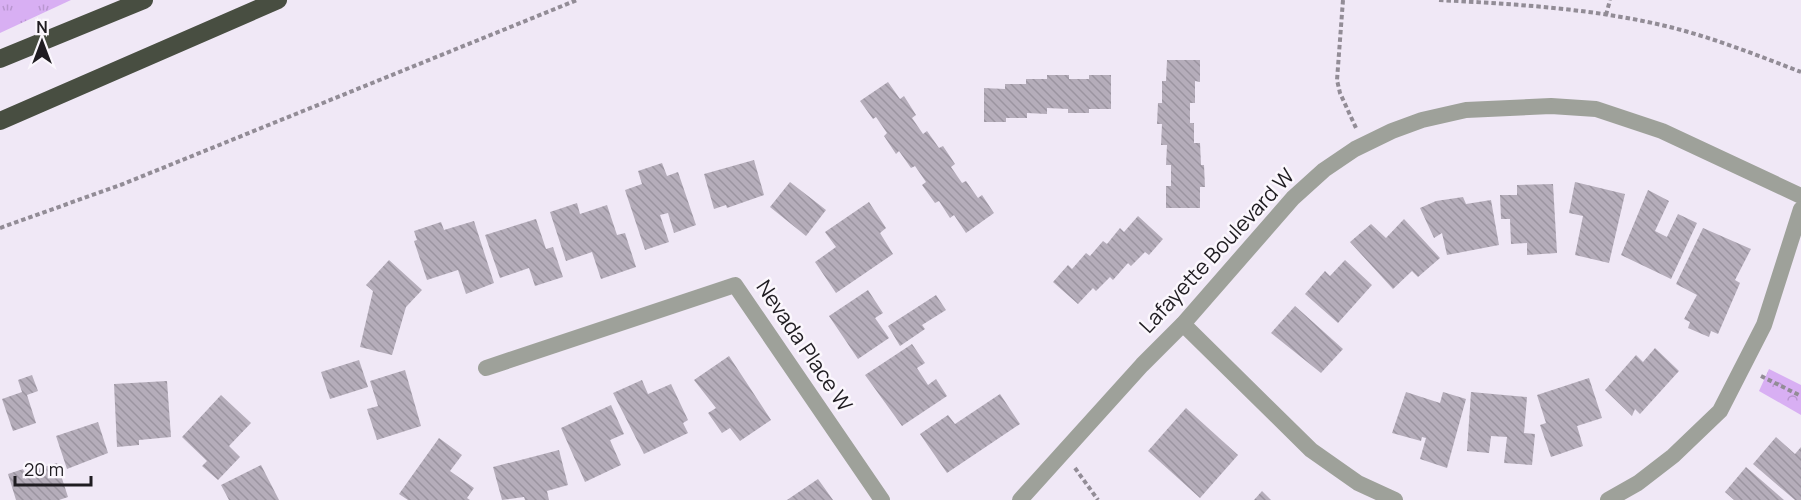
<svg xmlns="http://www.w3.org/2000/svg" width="1801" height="500" font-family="Manrope,sans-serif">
<defs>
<pattern id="grass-tufts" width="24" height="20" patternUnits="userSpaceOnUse" patternTransform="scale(1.5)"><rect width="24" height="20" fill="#d8aff3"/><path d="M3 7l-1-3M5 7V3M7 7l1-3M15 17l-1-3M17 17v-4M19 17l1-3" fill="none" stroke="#b996d0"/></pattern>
<pattern id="park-crowns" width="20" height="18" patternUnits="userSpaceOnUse" patternTransform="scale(1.5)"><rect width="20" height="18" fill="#d8aff3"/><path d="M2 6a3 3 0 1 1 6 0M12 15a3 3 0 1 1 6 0" fill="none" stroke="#b996d0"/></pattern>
<pattern id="building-back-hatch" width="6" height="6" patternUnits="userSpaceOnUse" patternTransform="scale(1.5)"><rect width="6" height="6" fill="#b5adba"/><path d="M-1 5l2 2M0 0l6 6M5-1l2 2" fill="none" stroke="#9b94a0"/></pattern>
</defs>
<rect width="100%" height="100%" fill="#f0e8f6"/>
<polygon fill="url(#grass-tufts)" points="0,0 71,0 0,33"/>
<polygon fill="url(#park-crowns)" points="1769,369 1801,385 1801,415 1759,391"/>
<g fill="url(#building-back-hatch)">
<polygon points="1167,60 1200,60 1200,82 1195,81 1195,103 1190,103 1190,123 1194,123 1194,143 1200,143 1201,165 1204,165 1205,187 1200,187 1200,208 1166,208 1166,186 1171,186 1171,165 1166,165 1167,145 1161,145 1162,124 1157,124 1158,103 1162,103 1162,81 1166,81"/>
<polygon points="1047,75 1069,75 1069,79 1089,79 1089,75 1111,75 1111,109 1089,109 1089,113 1068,113 1068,109 1047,108 1047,114 1027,113 1027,118 1006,118 1006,122 984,122 984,88 1005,89 1005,84 1026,84 1026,79 1047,79"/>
<polygon points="888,82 900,99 904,96 916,115 912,118 923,134 927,131 939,148 943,146 955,164 951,167 962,183 966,181 978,198 982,195 994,213 966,233 954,215 950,218 939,201 935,203 922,185 926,182 915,166 911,168 899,151 896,154 884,136 887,133 876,117 873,119 860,101"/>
<polygon points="754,160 764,195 727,208 726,205 714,209 704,174"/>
<polygon points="662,163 667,176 678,172 696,225 674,233 668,213 660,215 669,242 645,250 625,190 642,184 638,171"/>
<polygon points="790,182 826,210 806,236 770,207"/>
<polygon points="1575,182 1625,194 1609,263 1575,255 1583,216 1569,213"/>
<polygon points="1553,184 1557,253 1527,255 1527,243 1511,244 1510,219 1501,219 1500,195 1517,195 1517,185"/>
<polygon points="1648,190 1669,201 1655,231 1667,237 1678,214 1697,223 1671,279 1621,255"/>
<polygon points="1463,197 1466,204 1491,200 1499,245 1447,255 1442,233 1434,238 1420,208 1436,201"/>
<polygon points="869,202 886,228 880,233 893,254 836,293 815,262 836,247 825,232"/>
<polygon points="577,203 580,214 607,205 617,235 625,233 636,267 601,279 592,252 566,261 550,212"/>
<polygon points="1138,216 1163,239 1149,255 1145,252 1131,266 1128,263 1113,280 1110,277 1096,291 1093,288 1078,304 1053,282 1068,265 1072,269 1086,253 1090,256 1103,241 1107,244 1120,228 1124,232"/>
<polygon points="536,219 546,249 553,247 563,277 535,286 529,268 500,278 485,235"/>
<polygon points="1404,219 1440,258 1418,277 1412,271 1393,289 1350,242 1371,224 1386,238"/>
<polygon points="474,221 494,283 466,294 458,270 427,280 414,241 417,240 414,231 441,222 444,230"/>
<polygon points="1703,228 1751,249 1735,280 1740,283 1718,334 1711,331 1709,337 1688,328 1690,322 1684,319 1697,295 1676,284"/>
<polygon points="389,260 422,290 406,307 392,355 360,347 373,291 366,285"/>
<polygon points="1345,260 1372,285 1338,323 1305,294 1325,271 1330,276"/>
<polygon points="868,290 883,313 875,318 889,338 858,359 829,316"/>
<polygon points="936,295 946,310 922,325 925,329 900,346 888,326"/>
<polygon points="1295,306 1343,349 1321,373 1271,333"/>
<polygon points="912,344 925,363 917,368 928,385 936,379 947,396 902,426 865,375"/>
<polygon points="1655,348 1679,371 1640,414 1635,409 1632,416 1605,390 1636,355 1643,362"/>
<polygon points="729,356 771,420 740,441 730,428 722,433 708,413 716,408 694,380"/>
<polygon points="359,360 368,387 330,399 321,372"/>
<polygon points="405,370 421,426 377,440 367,409 378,406 370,381"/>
<polygon points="32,375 38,391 27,395 36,423 13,431 2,399 22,392 18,380"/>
<polygon points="1589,378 1602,418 1577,426 1583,446 1551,457 1540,425 1546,423 1537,395"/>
<polygon points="642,380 648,394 671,384 688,420 683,423 688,433 644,454 613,393"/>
<polygon points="167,381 171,437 139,440 139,445 117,447 114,384"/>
<polygon points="1406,392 1440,403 1443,392 1466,399 1447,468 1420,459 1426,438 1422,437 1421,441 1392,433"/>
<polygon points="1471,392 1527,397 1524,433 1535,434 1532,465 1504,463 1507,437 1491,436 1489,453 1467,451"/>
<polygon points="1000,394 1020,424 947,473 920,434 948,415 955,424"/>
<polygon points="221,395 251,423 229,446 240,457 218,480 202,466 207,461 182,437"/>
<polygon points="611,405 624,434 610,440 621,465 585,482 561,428"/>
<polygon points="1186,408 1238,455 1200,498 1148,451"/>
<polygon points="98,422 108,453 67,469 56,436"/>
<polygon points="1776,437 1795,454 1801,447 1801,500 1795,500 1753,464"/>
<polygon points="439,438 462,455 450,471 474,488 467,498 470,500 408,500 399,494"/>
<polygon points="559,450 568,485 547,491 549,500 525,500 524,497 502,500 493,467"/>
<polygon points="57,463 68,497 59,500 16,500 8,474 23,469 25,473"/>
<polygon points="261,465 279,500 229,500 221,485"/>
<polygon points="1746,467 1784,500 1734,500 1725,492"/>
<polygon points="818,479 833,500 787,500"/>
<polygon points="1262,491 1271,500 1254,500"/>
</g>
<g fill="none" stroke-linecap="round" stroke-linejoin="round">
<g stroke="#928c96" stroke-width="4" stroke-dasharray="4.5 3" stroke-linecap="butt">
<polyline points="1343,0 1337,80 1340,93 1356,128"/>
<path d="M1439 0C1512 4 1586 8 1657 24 1707 35 1754 54 1801 72"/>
<polyline points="1606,15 1610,0"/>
<polyline points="0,228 123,184 577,0"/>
<polyline points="1761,376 1801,396"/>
<polyline points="1075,468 1098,500"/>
</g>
<g stroke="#9ea19a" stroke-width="16">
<polyline points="1183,324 1311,450 1358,483 1395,500"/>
<polyline points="486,368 735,285 882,500"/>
<polyline points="1020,500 1142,365 1183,324 1293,198 1324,170 1355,149 1392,131 1422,120 1466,110 1551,106 1596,109 1662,131 1801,196"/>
<polyline points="1608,500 1638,483 1673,456 1720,411 1764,325 1801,209"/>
</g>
<g stroke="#484e41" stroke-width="18">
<polyline points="0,59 144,0"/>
<polyline points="0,121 278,0"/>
</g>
</g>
<g text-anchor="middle" stroke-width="5" stroke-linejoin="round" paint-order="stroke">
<g font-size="21" fill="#1f1c21" stroke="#fbf7fd">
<text transform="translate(1217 251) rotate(-47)" y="7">Lafayette Boulevard W</text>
<text transform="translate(804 346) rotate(56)" y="7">Nevada Place W</text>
</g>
</g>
<g transform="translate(42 42)" stroke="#fbf7fd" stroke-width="4.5" paint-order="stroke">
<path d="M0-4.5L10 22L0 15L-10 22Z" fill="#1f1c21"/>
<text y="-9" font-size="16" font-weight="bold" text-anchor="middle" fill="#1f1c21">N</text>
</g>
<path d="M15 476v9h76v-9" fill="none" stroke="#1f1c21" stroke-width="3"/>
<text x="24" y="476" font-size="18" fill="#1f1c21" stroke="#fbf7fd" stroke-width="4.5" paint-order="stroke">20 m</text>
</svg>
